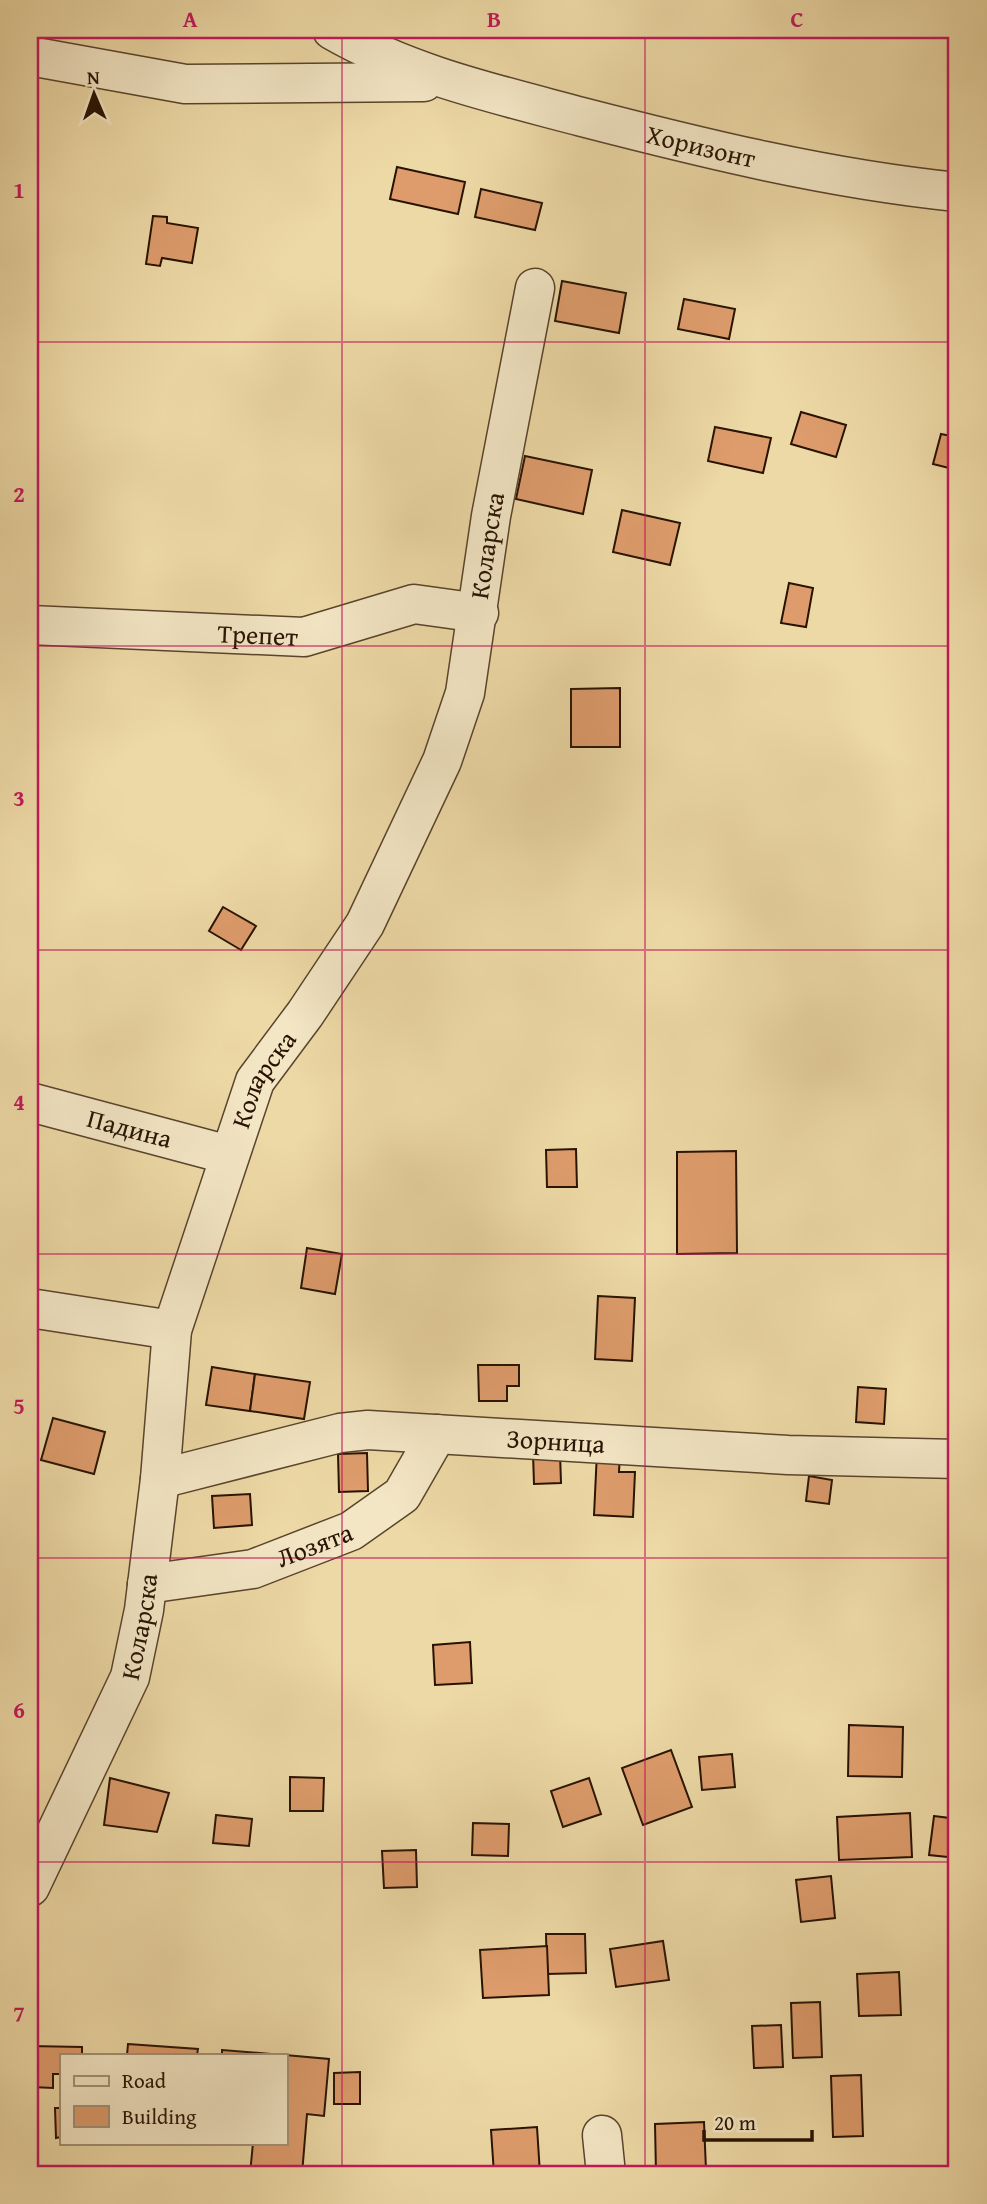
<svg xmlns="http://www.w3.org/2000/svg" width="987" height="2204" font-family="'Gentium Book Plus',serif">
<rect width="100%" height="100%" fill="#edd9a6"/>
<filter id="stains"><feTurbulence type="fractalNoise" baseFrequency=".00286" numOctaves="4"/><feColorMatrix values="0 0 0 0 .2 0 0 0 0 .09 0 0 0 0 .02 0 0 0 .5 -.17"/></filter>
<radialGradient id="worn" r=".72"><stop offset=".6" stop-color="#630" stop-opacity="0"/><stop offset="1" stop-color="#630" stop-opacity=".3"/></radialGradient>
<g fill="#de9c6c" stroke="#281303" stroke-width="2">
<polygon points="397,167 465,182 458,214 390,199"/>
<polygon points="481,189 542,203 535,230 475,217"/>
<polygon points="153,216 167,217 167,223 198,228 192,263 162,258 160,266 146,264"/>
<polygon points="562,281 626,293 619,333 555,321"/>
<polygon points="684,299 735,309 729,339 678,329"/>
<polygon points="801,412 846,425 836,457 791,444"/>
<polygon points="715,427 771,438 763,473 708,461"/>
<polygon points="941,434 957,437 957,470 933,464"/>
<polygon points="525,456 592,470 583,514 516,499"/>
<polygon points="622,510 680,523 670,565 613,552"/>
<polygon points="789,583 813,588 806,627 781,623"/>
<polygon points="620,688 620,747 571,747 571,689"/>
<polygon points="223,907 256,926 241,950 209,931"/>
<polygon points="576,1149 577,1187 547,1187 546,1150"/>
<polygon points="736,1151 737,1253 677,1254 677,1152"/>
<polygon points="307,1248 342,1254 335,1294 301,1288"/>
<polygon points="598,1296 635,1298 632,1361 595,1359"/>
<polygon points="478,1365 519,1365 519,1386 507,1386 507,1401 479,1401"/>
<polygon points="212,1367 255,1374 250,1411 206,1405"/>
<polygon points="255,1374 310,1382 304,1419 250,1411"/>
<polygon points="858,1387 886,1389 884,1424 856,1422"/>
<polygon points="53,1418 105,1432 94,1474 41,1460"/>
<polygon points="597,1452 620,1454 619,1472 635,1472 633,1517 594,1515"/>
<polygon points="367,1453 368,1491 339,1492 338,1454"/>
<polygon points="560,1453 561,1483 534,1484 533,1454"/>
<polygon points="809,1476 832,1480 829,1504 806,1501"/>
<polygon points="250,1494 252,1525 214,1528 212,1496"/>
<polygon points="470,1642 472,1683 435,1685 433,1645"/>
<polygon points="849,1725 903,1727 902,1777 848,1776"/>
<polygon points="671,1750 692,1807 643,1825 622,1768"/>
<polygon points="732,1754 735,1787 702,1790 699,1757"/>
<polygon points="290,1777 324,1778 323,1811 290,1811"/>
<polygon points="110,1778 169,1793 157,1832 104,1825"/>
<polygon points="589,1778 601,1814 563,1827 551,1791"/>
<polygon points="910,1813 912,1857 839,1860 837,1817"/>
<polygon points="216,1815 252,1819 249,1846 213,1843"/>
<polygon points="934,1816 957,1819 957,1858 929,1855"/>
<polygon points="473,1823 509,1824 508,1856 472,1855"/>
<polygon points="416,1850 417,1887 384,1888 382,1851"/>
<polygon points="831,1876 835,1918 801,1922 796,1880"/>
<polygon points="546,1934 585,1934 586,1973 547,1974"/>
<polygon points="663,1941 669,1980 616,1987 610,1949"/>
<polygon points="547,1946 549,1995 483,1998 480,1950"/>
<polygon points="899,1972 901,2015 859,2016 857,1974"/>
<polygon points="820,2002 822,2057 793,2058 791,2003"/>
<polygon points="781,2025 783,2067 754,2068 752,2026"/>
<polygon points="128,2044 198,2049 197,2055 127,2055"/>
<polygon points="30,2046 82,2047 82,2055 61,2055 61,2074 53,2074 53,2088 32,2087"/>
<polygon points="222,2050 283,2055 222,2055"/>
<polygon points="285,2055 329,2059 324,2116 307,2114 302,2174 250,2174 253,2143 285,2143"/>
<polygon points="360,2072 360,2104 334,2104 334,2073"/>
<polygon points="861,2075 863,2136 833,2137 831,2076"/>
<polygon points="55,2108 61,2108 61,2137 56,2138"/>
<polygon points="704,2122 706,2170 656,2173 655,2124"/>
<polygon points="537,2127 540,2174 494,2174 491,2130"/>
</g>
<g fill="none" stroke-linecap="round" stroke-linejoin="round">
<defs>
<g id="minor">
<path id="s1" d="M332 30C410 75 496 94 582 117 706 149 829 179 957 192"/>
<polyline points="30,56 185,84 424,82"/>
<path id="s2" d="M30 625 304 637 414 604 479 613"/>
<path id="s3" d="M30 1102 229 1155"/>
<polyline points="30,1308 172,1330"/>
<path id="s4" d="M160 1479 340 1433 368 1430 788 1455 957 1459"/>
<path id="s5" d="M147 1584 253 1569 351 1531 402 1495 437 1434"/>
<path id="s6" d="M30 1887 130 1677 144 1610 160 1479 172 1330 255 1081 305 1014 365 924 442 761 465 693 491 516 535 288"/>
<polyline points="602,2135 606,2174"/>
</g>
</defs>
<use href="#minor" stroke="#59442c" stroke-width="41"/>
<use href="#minor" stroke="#f3e6c5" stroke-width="38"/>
</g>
<path fill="none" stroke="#c2185b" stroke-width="2" stroke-opacity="0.55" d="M342 30V2174M645 30V2174M30 342H957M30 646H957M30 950H957M30 1254H957M30 1558H957M30 1862H957"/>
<g text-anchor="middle" stroke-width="5" stroke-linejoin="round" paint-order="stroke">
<g font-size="26" fill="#281303" stroke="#f3e6c5">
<text dy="9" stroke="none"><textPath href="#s1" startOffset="388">Хоризонт</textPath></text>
<text dy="9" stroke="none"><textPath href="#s6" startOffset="1438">Коларска</textPath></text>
<text dy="9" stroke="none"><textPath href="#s2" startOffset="228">Трепет</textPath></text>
<text dy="9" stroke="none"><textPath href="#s6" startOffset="850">Коларска</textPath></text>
<text dy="9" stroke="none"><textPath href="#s3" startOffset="103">Падина</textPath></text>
<text dy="9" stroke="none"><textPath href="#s4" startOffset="402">Зорница</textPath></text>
<text dy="9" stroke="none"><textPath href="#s5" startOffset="173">Лозята</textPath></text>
<text dy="9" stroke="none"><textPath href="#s6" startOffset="284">Коларска</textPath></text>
</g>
</g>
<rect width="987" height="2204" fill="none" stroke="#edd9a6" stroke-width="77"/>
<rect x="60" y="2054" width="228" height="91" fill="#f3e6c5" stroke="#a29277" stroke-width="2"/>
<rect x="74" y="2076" width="35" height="10" fill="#f3e6c5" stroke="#a29277" stroke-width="2"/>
<text x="122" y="2088" font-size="21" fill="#281303">Road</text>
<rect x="74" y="2106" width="35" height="21" fill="#de9c6c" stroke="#a29277" stroke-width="2"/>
<text x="122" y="2124" font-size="21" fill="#281303">Building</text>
<g transform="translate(94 94) rotate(358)" stroke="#f3e6c5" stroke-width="5" paint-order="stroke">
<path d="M0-5L12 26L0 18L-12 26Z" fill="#281303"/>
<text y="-10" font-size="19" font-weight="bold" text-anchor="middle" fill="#281303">N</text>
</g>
<path d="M704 2130v10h108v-10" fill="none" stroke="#281303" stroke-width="3.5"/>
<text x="714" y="2130" font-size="21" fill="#281303" stroke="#f3e6c5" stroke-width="5" paint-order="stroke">20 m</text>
<rect x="38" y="38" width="910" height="2128" fill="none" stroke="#c2185b" stroke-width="2.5"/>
<g font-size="23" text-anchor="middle" font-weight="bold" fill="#c2185b">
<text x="190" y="27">A</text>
<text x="494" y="27">B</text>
<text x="797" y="27">C</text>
<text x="19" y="198">1</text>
<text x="19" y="502">2</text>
<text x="19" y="806">3</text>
<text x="19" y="1110">4</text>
<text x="19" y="1414">5</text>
<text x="19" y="1718">6</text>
<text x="19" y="2022">7</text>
</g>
<rect width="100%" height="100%" filter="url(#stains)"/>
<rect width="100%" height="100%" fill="url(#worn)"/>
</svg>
